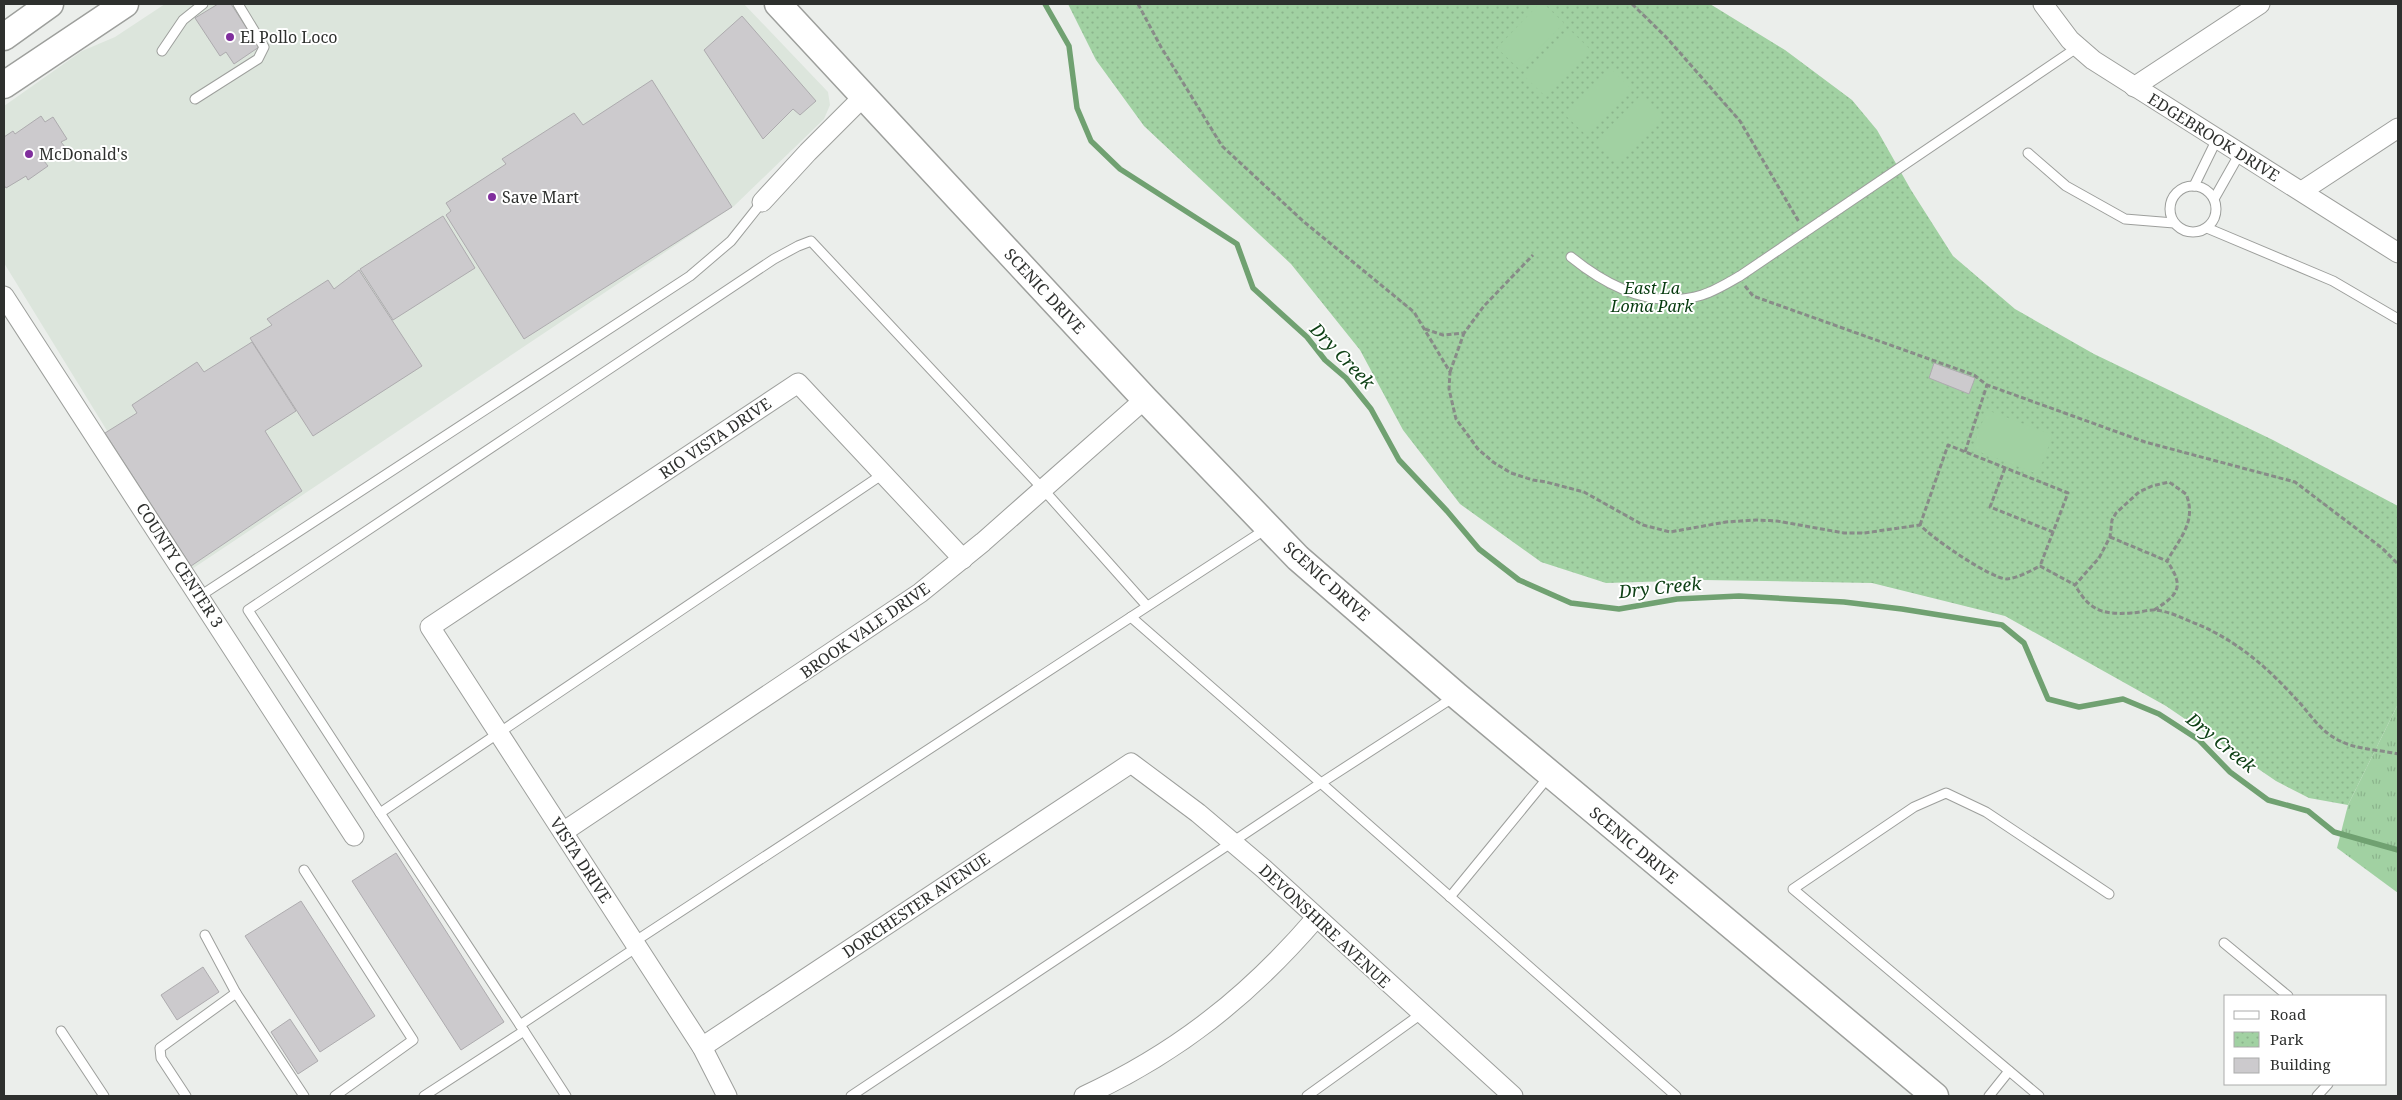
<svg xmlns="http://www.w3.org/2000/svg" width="2402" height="1100" font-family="'Noto Serif',serif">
<defs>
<pattern id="grass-tufts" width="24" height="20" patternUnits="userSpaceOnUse" patternTransform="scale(1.25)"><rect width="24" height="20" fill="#a1d1a2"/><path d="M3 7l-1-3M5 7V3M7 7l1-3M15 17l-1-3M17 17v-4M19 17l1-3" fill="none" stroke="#8bb48c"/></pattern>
<pattern id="park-dots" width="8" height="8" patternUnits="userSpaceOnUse" patternTransform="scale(1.25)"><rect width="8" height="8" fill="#a1d1a2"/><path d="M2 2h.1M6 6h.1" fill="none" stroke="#8bb48c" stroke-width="1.8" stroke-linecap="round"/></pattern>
</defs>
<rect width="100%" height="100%" fill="#ebeeeb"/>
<polygon fill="#dce5dc" points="165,4 744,4 828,92 830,105 824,119 734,206 192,569 4,263 4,106 82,51 115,37"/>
<polygon fill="url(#grass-tufts)" points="2398,704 2398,893 2337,848 2348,805"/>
<polygon fill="url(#park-dots)" points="1068,4 1710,4 1785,50 1852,100 1877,130 1911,190 1953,256 2015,309 2094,354 2273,440 2398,506 2398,704 2348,805 2309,798 2276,781 2166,706 2005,616 1872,583 1704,580 1606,583 1541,562 1460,504 1403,430 1360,350 1291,264 1144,126 1096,60"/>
<g fill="#a1d1a2">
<polygon points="1539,4 1544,4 1564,23 1519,69 1497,48"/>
<polygon points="1569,29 1591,50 1546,97 1524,76"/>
<polygon points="1610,68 1632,89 1587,136 1565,115"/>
<polygon points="1640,96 1662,117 1617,163 1595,142"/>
<polygon points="1987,410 2053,435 2038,474 1972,449"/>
</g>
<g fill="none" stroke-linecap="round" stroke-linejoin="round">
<polyline stroke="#70a171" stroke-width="5.5" points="1045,4 1069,46 1077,108 1091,141 1120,169 1237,244 1253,288 1307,337 1325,360 1346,378 1371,409 1399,460 1447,511 1479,549 1519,580 1571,603 1619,609 1677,599 1739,596 1844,602 1902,609 2002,625 2024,643 2048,699 2079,707 2123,699 2159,714 2199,740 2230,772 2268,800 2308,811 2334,832 2398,850"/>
</g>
<g fill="#cccacd" stroke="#adabae">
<polygon points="218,4 231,4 259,47 234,64 226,52 220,56 195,18"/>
<polygon points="742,16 816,101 800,115 793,109 763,139 704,50"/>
<polygon points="652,80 732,207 524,339 446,215 451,211 446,203 506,164 502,159 574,113 583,125"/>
<polygon points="41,116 45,122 53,117 67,139 61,142 65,147 44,161 48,166 28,180 26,176 6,188 4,185 4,137 13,131 15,134"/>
<polygon points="443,216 475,268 393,320 360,269"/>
<polygon points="359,270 422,366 313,436 250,338 272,325 267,319 328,280 334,289"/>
<polygon points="252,342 296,411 265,431 302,491 191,566 105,433 137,413 132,405 197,362 204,372"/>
<polygon points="1934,363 1975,378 1969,394 1929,378"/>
<polygon points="396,853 504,1022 461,1050 352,881"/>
<polygon points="301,901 375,1016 320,1052 245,936"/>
<polygon points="203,967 219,992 177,1020 161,995"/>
<polygon points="290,1019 318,1061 298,1074 271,1032"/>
</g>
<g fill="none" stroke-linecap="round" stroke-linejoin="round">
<defs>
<g id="lane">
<polyline points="162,51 183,20 203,4"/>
<polyline points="195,99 258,59 264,47 238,4"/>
<polyline points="2028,153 2066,186 2125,219 2174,223"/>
<circle cx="2193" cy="209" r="23"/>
<polyline points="2194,186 2217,139"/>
<polyline points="2214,199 2240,153"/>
<polyline points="2207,228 2333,281 2398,319"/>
<path d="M1571 257C1608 287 1653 310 1702 295 1715 291 1728 283 1740 276L2078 47"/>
<polyline points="1266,529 1131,617 1321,783 1454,697"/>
<polyline points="200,596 690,276 731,241 762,202"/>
<polyline points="380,813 248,610 774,259 798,246 811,241 1042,488 1147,606"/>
<polyline points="304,870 413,1040 335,1096"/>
<polyline points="1450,897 1550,775"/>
<polyline points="205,935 236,993 304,1096"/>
<polyline points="634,942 1131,617"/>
<polyline points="2224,943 2288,996"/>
<polyline points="520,1025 637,947"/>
<polyline points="61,1031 104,1096"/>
<polyline points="524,1031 380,813 883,474"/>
<polyline points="186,1096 161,1058 160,1048 236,993"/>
<polyline points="424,1096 524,1031 566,1096"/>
<polyline points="851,1096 1321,783 1676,1096"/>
<polyline points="1307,1096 1421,1014"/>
<polyline points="1989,1096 2009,1071"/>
<polyline points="2039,1096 1793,889 1914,807 1946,793 1986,812 2109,894"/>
<polyline points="2317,1096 2328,1084"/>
</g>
<g id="street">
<polyline points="2043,4 2070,40 2093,60 2398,253"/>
<polyline points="2134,87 2260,4"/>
<polyline points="2302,191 2398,128"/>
<polyline points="762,202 808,152 864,96"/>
<polyline points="4,296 354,836"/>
<polyline points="563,832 920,593 983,542 1145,399"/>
<polyline points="702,1047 1131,763 1198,813 1264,869 1513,1096"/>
<polyline points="727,1096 702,1047 430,627 798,383 963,559"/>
<path d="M1084 1096C1177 1053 1249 996 1316 918"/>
</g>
<g id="secondary">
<polyline points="778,4 1145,399 1298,558 1456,695 1935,1096"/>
<polyline points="4,37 50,4"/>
<polyline points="4,85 125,4"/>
</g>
</defs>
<use href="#lane" stroke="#9d9f9c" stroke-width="11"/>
<use href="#street" stroke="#9d9f9c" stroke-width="21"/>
<use href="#secondary" stroke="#9d9f9c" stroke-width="29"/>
<g stroke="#888b88" stroke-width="3" stroke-dasharray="5 2.5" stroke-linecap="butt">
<path d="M1138 4 1161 47 1222 146 1303 221 1414 312 1450 372 1449 389 1456 419 1478 449 1493 462 1511 473 1533 480 1546 482 1584 492 1643 525 1670 532 1726 522 1756 520 1777 521 1844 533H1864L1920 525C1932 538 1991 579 2007 579 2018 578 2030 571 2040 566L2075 585"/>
<polyline points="1632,4 1666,37 1740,121 1799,222"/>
<polyline points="1745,286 1753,296 1974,375 1987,385 2145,442 2295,482 2382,548 2398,564"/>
<polyline points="1425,329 1443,335 1464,333 1484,306 1533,255"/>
<polyline points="1450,372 1464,333"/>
<polyline points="1965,452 1987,385"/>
<polyline points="2005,468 1990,507 2053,532"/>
<polyline points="1920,525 1948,445 2068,493 2040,566"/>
<polyline points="2110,537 2167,561"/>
<path d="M2154 610C2180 594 2184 586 2167 561 2180 538 2197 521 2186 494L2169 482 2152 486 2139 492 2116 513 2112 520 2110 537 2099 558 2075 585C2089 610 2102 615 2131 613 2138 613 2146 610 2153 610 2167 610 2184 619 2197 624 2237 641 2267 667 2296 699 2308 711 2317 727 2333 737 2353 750 2376 749 2398 754"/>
</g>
<use href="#lane" stroke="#fff" stroke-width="9"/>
<use href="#street" stroke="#fff" stroke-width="19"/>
<use href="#secondary" stroke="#fff" stroke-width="26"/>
</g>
<g fill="#802e9d" stroke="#fff" stroke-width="2">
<circle cx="230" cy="37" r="5"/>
<circle cx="29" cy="154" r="5"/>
<circle cx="492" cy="197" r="5"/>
</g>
<g text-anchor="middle" stroke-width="4" stroke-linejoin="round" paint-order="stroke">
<g font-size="16" fill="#2e302e" stroke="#fff" text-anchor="start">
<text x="240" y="43">El Pollo Loco</text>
<text x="39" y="160">McDonald's</text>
<text x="502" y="203">Save Mart</text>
</g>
<g font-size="16" fill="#2e302e" stroke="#fff">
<text transform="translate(2214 137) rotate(32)" y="6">EDGEBROOK DRIVE</text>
<text transform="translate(1045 291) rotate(47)" y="6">SCENIC DRIVE</text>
<text transform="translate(715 438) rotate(-34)" y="6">RIO VISTA DRIVE</text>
<text transform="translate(180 565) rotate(57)" y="6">COUNTY CENTER 3</text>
<text transform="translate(1327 581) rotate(42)" y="6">SCENIC DRIVE</text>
<text transform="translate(865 630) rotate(-35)" y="6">BROOK VALE DRIVE</text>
<text transform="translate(1634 845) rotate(40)" y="6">SCENIC DRIVE</text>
<text transform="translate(581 860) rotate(57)" y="6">VISTA DRIVE</text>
<text transform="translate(916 905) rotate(-34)" y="6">DORCHESTER AVENUE</text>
<text transform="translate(1325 926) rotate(43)" y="6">DEVONSHIRE AVENUE</text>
</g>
<g font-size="16" font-style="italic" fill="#063a0e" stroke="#fff">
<text x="1652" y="294">East La<tspan x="1652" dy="18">Loma Park</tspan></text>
</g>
<g font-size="18" font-style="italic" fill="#0e4015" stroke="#fff">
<text transform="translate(1342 356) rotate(46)" y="6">Dry Creek</text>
<text transform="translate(1660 588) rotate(-6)" y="6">Dry Creek</text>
<text transform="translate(2221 743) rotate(39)" y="6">Dry Creek</text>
</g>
</g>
<rect width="2402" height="1100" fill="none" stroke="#2e302e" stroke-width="10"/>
<rect x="2224" y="995" width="162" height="90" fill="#ffffff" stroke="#abacab"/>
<rect x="2234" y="1011" width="25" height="8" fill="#ffffff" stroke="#abacab"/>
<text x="2270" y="1020" font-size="15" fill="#2e302e">Road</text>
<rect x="2234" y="1032" width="25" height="15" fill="url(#park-dots)" stroke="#abacab"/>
<text x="2270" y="1045" font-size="15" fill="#2e302e">Park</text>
<rect x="2234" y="1058" width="25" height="15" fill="#cccacd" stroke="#abacab"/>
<text x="2270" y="1070" font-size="15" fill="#2e302e">Building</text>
</svg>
